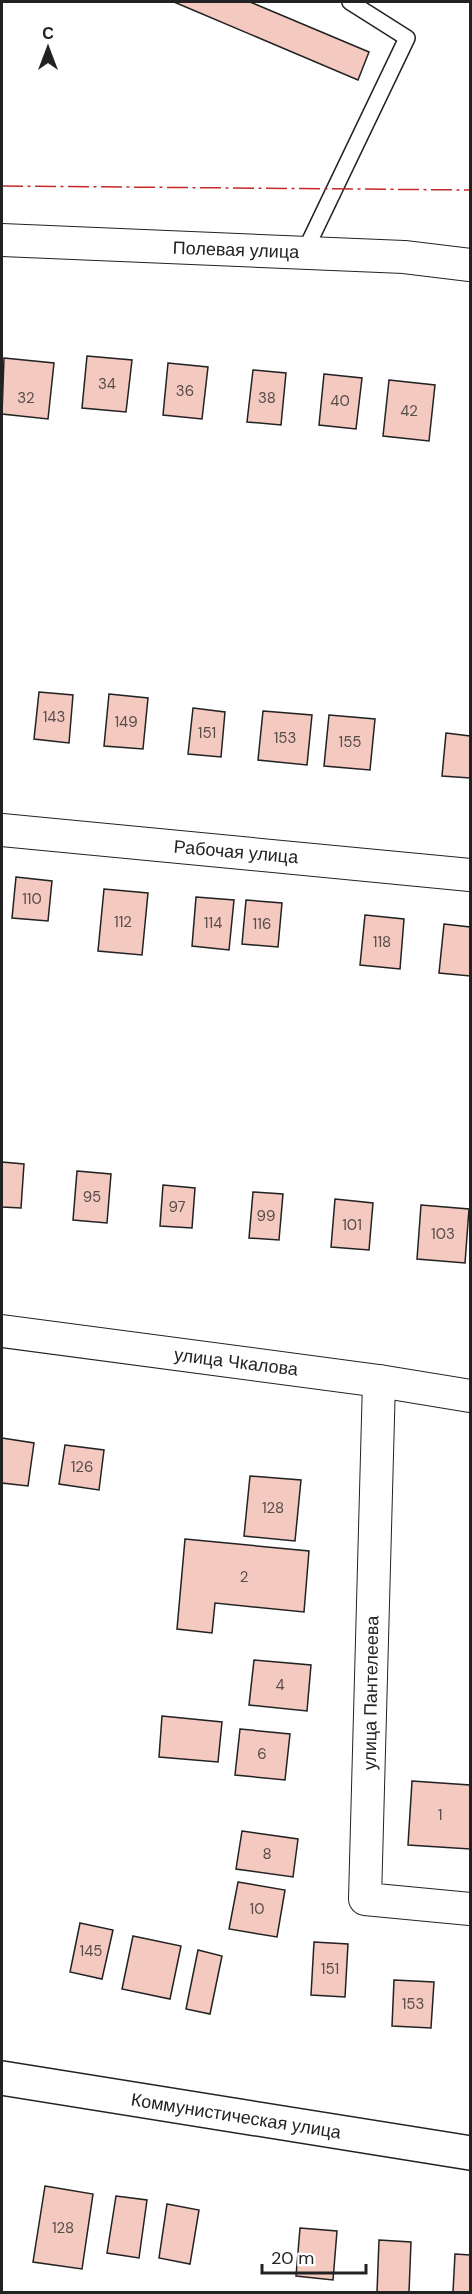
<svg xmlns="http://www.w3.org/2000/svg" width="472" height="2294" font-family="'DM Sans',sans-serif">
<rect width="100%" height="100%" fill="#fff"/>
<g fill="#f3c9c0" stroke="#222" stroke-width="1.5">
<polygon points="174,2 250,2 369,52 358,80"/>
<polygon points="87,356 132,360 126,412 82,408"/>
<polygon points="4,358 54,363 48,419 2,414"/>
<polygon points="168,363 208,367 202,419 163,415"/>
<polygon points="253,370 286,373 281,425 247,422"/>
<polygon points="324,374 362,378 356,429 319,425"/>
<polygon points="389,380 435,385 429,441 383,436"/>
<polygon points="39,692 73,695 69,743 34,739"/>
<polygon points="109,694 148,698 143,749 104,746"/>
<polygon points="193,708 225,712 221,757 188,754"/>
<polygon points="263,711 312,715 307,765 258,760"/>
<polygon points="329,715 375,719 370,770 324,766"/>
<polygon points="446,733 470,736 470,778 442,776"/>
<polygon points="16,877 52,881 48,921 12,918"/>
<polygon points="104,889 148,893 142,955 98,951"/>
<polygon points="196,897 234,900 229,950 192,946"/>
<polygon points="246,900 282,903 278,947 242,944"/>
<polygon points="365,915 404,919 400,969 360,965"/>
<polygon points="444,924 470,927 470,976 439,973"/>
<polygon points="2,1162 24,1164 21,1208 2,1207"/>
<polygon points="77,1171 111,1174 107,1223 73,1220"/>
<polygon points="163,1185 195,1188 192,1228 160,1226"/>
<polygon points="253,1192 283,1194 279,1240 249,1238"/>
<polygon points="335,1199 373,1203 369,1250 331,1247"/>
<polygon points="421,1205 469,1209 465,1263 417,1259"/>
<polygon points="2,1438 34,1443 28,1486 2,1483"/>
<polygon points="65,1445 104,1450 99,1490 59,1484"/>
<polygon points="250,1476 301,1480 295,1541 244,1536"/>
<polygon points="185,1539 309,1551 304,1612 215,1603 212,1633 177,1629"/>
<polygon points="254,1660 311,1665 307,1711 249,1705"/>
<polygon points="162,1716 222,1722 218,1762 159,1757"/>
<polygon points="240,1729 290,1734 285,1780 235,1775"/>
<polygon points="412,1781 470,1785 470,1849 408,1845"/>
<polygon points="242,1831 298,1839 293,1877 236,1869"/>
<polygon points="238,1882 285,1890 277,1937 229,1929"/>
<polygon points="80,1923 113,1930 102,1979 70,1972"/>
<polygon points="133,1936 181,1946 170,1999 122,1989"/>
<polygon points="314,1942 348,1944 345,1997 311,1995"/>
<polygon points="198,1950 222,1956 210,2014 186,2009"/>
<polygon points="394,1980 434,1982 431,2028 392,2026"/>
<polygon points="45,2186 93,2194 82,2269 33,2262"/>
<polygon points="116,2196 147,2200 139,2258 107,2253"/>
<polygon points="167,2204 199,2210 190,2264 159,2258"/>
<polygon points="300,2228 337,2231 333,2280 296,2276"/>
<polygon points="379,2240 411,2242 409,2292 377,2292"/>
<polygon points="455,2254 470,2255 470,2292 453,2292"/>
</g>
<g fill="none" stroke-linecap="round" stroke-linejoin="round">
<defs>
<polyline id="service" points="304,253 407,38 350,2"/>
<g id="minor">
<polyline points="2,240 404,257 470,265"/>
<polyline points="2,830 470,875"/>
<polyline points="2,1331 379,1381 470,1396"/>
<polyline points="379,1381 365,1899 470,1909"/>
</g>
<polyline id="tertiary" points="2,2078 470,2153"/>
</defs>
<use href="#service" stroke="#222" stroke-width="18"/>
<use href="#minor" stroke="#222" stroke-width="34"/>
<use href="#tertiary" stroke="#222" stroke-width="36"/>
<use href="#service" stroke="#fff" stroke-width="15"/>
<use href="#minor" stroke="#fff" stroke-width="32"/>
<use href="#tertiary" stroke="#fff" stroke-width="33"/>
<polyline stroke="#c62828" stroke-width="1.5" stroke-dasharray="21 4.5 3 4.5" stroke-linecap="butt" points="2,186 470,190"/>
</g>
<g text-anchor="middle" stroke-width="4.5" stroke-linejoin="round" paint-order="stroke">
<g font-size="15" fill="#564c4a">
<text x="107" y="389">34</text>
<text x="185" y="396">36</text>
<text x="26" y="403">32</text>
<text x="267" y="403">38</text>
<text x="340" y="406">40</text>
<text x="409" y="416">42</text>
<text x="54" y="722">143</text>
<text x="126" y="727">149</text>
<text x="207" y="738">151</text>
<text x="285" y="743">153</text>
<text x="350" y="747">155</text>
<text x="32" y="904">110</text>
<text x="123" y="927">112</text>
<text x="213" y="928">114</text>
<text x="262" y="929">116</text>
<text x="382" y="947">118</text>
<text x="92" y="1202">95</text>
<text x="177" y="1212">97</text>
<text x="266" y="1221">99</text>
<text x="352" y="1230">101</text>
<text x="443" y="1239">103</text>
<text x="82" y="1472">126</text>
<text x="273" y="1513">128</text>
<text x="244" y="1582">2</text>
<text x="280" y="1690">4</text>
<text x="262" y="1759">6</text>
<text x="440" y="1820">1</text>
<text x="267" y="1859">8</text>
<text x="257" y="1914">10</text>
<text x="91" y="1956">145</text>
<text x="330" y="1974">151</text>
<text x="413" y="2009">153</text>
<text x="63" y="2233">128</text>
</g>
<g font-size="18" fill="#222" stroke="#fff">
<text transform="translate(236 250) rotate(2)" y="6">Полевая улица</text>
<text transform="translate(236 852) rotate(5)" y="6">Рабочая улица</text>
<text transform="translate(236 1362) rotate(7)" y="6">улица Чкалова</text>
<text transform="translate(371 1693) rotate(-89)" y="6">улица Пантелеева</text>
<text transform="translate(236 2116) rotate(9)" y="6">Коммунистическая улица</text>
</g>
</g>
<rect width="472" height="2294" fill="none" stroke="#222222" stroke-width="6"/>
<g transform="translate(48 48)" stroke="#ffffff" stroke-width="4.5" paint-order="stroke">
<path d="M0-4.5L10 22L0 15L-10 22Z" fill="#222222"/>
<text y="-9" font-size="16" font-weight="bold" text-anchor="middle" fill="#222222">С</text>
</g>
<path d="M262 2264v9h104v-9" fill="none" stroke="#222222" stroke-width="3"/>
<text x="271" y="2264" font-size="18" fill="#222222" stroke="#ffffff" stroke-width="4.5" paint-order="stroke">20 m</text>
</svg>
